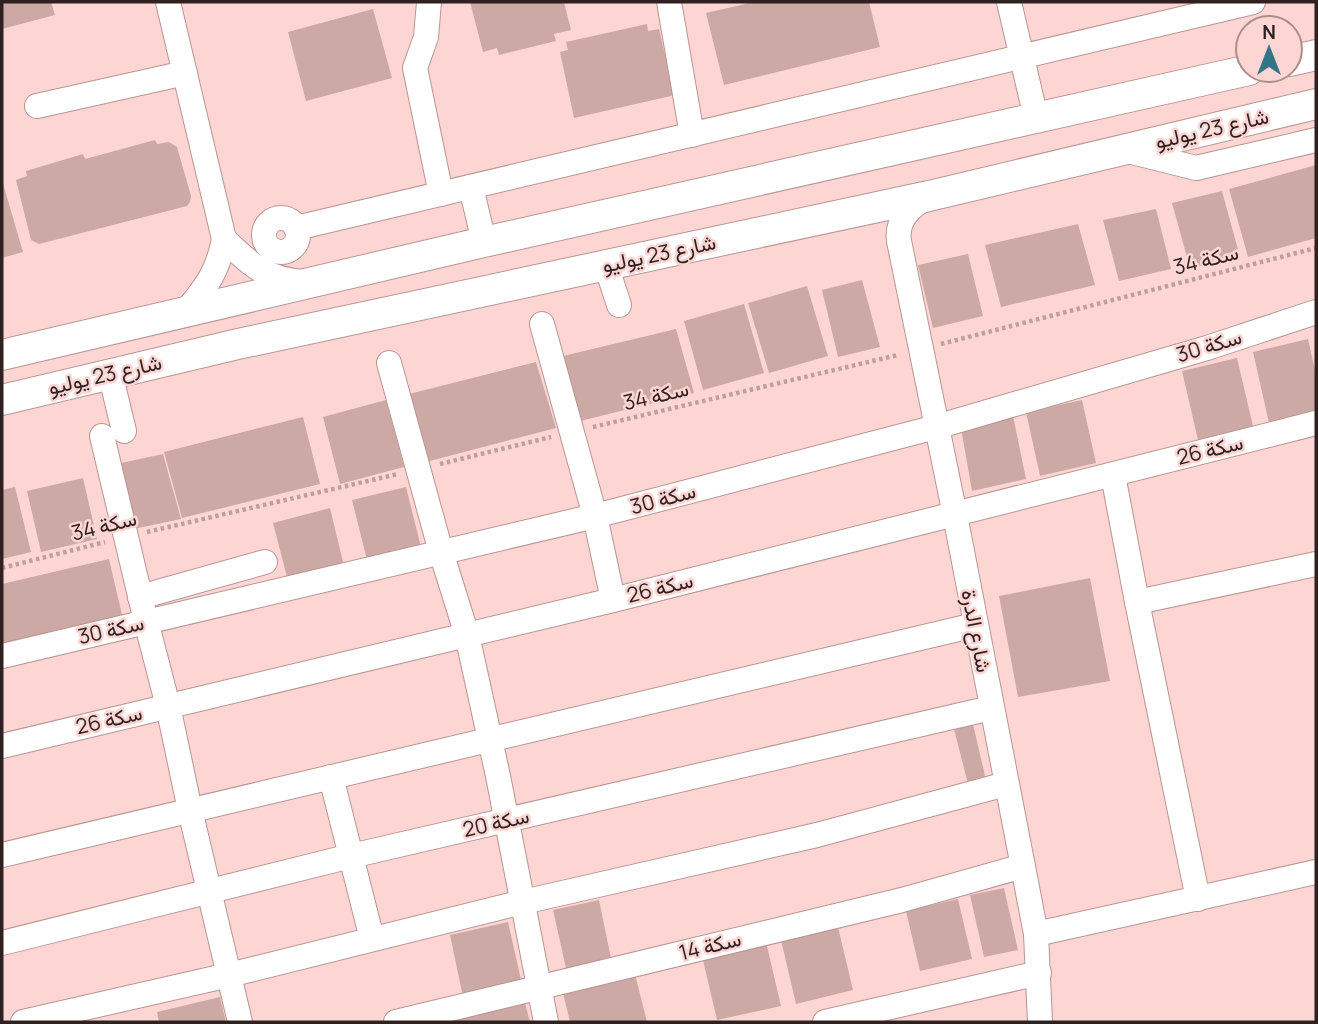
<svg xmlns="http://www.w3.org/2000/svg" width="1318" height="1024" font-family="Manrope,Vazirmatn,sans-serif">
<rect width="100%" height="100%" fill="#fdd6d4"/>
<g fill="#cda9a6">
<polygon points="2,2 51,2 55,15 2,29"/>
<polygon points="470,2 564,2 571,30 554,34 556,41 499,55 497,48 483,52"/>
<polygon points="754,2 869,2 880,47 724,85 706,13"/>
<polygon points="373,9 392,78 306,101 288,32"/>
<polygon points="647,24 648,31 659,29 674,93 671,96 574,118 560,52 568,50 566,42"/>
<polygon points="155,140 157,144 169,142 177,147 191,196 190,202 187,206 39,244 31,240 16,180 27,176 26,171 83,154 85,159"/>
<polygon points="1316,165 1316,238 1248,257 1229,189"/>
<polygon points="2,180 23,252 2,258"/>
<polygon points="1222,191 1240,257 1190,268 1172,203"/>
<polygon points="1156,209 1171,269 1119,281 1103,220"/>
<polygon points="1078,224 1095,285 1001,307 985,245"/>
<polygon points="968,254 983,316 933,328 918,265"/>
<polygon points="862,280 880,347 838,357 822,290"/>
<polygon points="807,286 828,356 769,373 748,303"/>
<polygon points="744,304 764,373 703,390 684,321"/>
<polygon points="676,329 694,393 576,422 559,357"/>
<polygon points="1308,339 1316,375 1316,411 1269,423 1253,352"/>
<polygon points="1237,358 1253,426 1198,440 1182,371"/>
<polygon points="536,362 556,428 426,462 409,394"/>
<polygon points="386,400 404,467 340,484 323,417"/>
<polygon points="1082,400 1096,463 1040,476 1026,412"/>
<polygon points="1013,416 1026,479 972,491 961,428"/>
<polygon points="303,417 320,484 182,518 164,452"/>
<polygon points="163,454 181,519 129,530 112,465"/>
<polygon points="83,478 97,539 41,552 27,491"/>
<polygon points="15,487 31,552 2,559 2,490"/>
<polygon points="406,487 422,551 368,564 352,500"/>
<polygon points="330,508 344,566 288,581 273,523"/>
<polygon points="109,559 123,619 2,648 2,584"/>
<polygon points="1090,578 1110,681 1018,697 999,596"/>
<polygon points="972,720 986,780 968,784 953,725"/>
<polygon points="1004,888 1018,950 984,957 970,895"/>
<polygon points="958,899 972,959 920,971 906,911"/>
<polygon points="599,900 612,963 567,973 553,910"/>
<polygon points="508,922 522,984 463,997 450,935"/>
<polygon points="838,927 853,990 796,1004 781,940"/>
<polygon points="766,942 781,1006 717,1020 702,956"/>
<polygon points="635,974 647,1022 570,1022 563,993"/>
<polygon points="220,997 226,1022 159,1022 157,1012"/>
<polygon points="525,1003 530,1022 449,1022 449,1021"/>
</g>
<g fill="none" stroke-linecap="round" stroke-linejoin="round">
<defs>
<g id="minor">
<path d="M168 2 224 239C218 271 207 286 186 311"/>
<polyline points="429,2 426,37 415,68 441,194"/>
<polyline points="669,2 692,135"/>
<polyline points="1009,2 1036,118"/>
<polyline points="37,106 185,73"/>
<polyline points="1124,150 1196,168 1316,140"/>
<polyline points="471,187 484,242"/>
<path d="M929 196C911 206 896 219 899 241L955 515 1036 934 1040 1022"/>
<circle cx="281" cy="235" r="17"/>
<polyline points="296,228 1253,2"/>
<path d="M224 239C251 265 265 279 304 282"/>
<polyline points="606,265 619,305"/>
<polyline points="542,324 595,516 613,600"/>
<polyline points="389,363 441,552 467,635 498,776 546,1022"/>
<polyline points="110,373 124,431"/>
<polyline points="102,436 146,621 168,706 190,810 240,1022"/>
<polyline points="1113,475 1137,602 1198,899"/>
<polyline points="140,597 265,562"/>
<polyline points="1137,602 1316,564"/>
<polyline points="2,656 595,516 936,427 1207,348 1316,312"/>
<polyline points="2,746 613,600 1316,423"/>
<polyline points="331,777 372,939"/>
<polyline points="2,855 975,625"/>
<polyline points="1036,934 1316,872"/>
<polyline points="2,943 351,856 991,708"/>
<polyline points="23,1022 229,975 523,902 817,835 1006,784"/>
<polyline points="396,1022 902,900 1023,866"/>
<polyline points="825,1022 1039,973"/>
</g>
<g id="major">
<polyline points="1290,61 1316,55"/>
<polyline points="2,355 484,242 1249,70"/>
<polyline points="2,400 238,344 929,196 1316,104"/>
</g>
</defs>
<use href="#minor" stroke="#b99593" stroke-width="26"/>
<use href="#major" stroke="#b99593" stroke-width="32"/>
<g stroke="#be9f9d" stroke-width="4.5" stroke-dasharray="3.5 3.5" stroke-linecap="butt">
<polyline points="941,344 1316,248"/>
<polyline points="593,427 898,355"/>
<polyline points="440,464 551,437"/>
<polyline points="147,532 398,474"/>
<polyline points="2,568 105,542"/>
</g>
<use href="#minor" stroke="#fff" stroke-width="24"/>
<use href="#major" stroke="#fff" stroke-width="30"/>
</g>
<g text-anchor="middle" stroke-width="5" stroke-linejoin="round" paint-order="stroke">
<g font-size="21" fill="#2f2120" stroke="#fdd6d4">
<text transform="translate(1212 129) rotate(-13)" y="7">شارع 23 يوليو</text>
<text transform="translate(659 254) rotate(-12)" y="7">شارع 23 يوليو</text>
<text transform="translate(1206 260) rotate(-14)" y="7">سكة 34</text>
<text transform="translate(1209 346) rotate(-17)" y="7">سكة 30</text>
<text transform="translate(105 375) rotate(-13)" y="7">شارع 23 يوليو</text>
<text transform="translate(656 396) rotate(-13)" y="7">سكة 34</text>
<text transform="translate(1210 450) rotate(-14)" y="7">سكة 26</text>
<text transform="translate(663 499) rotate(-15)" y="7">سكة 30</text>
<text transform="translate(104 526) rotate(-14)" y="7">سكة 34</text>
<text transform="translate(660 588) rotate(-14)" y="7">سكة 26</text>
<text transform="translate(111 630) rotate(-13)" y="7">سكة 30</text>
<text transform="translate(976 631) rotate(79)" y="7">شارع الدرة</text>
<text transform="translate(109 720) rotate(-13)" y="7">سكة 26</text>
<text transform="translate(496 823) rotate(-13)" y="7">سكة 20</text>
<text transform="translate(710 946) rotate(-14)" y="7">سكة 14</text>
</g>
</g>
<rect width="1318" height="1024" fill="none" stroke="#2f2120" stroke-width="7"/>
<g transform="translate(1269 49)"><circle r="33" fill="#fdd6d4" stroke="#ab8e8c" stroke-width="2"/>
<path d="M0-5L12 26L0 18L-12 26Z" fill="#337587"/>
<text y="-10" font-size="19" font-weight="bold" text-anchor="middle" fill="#2f2120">N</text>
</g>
</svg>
